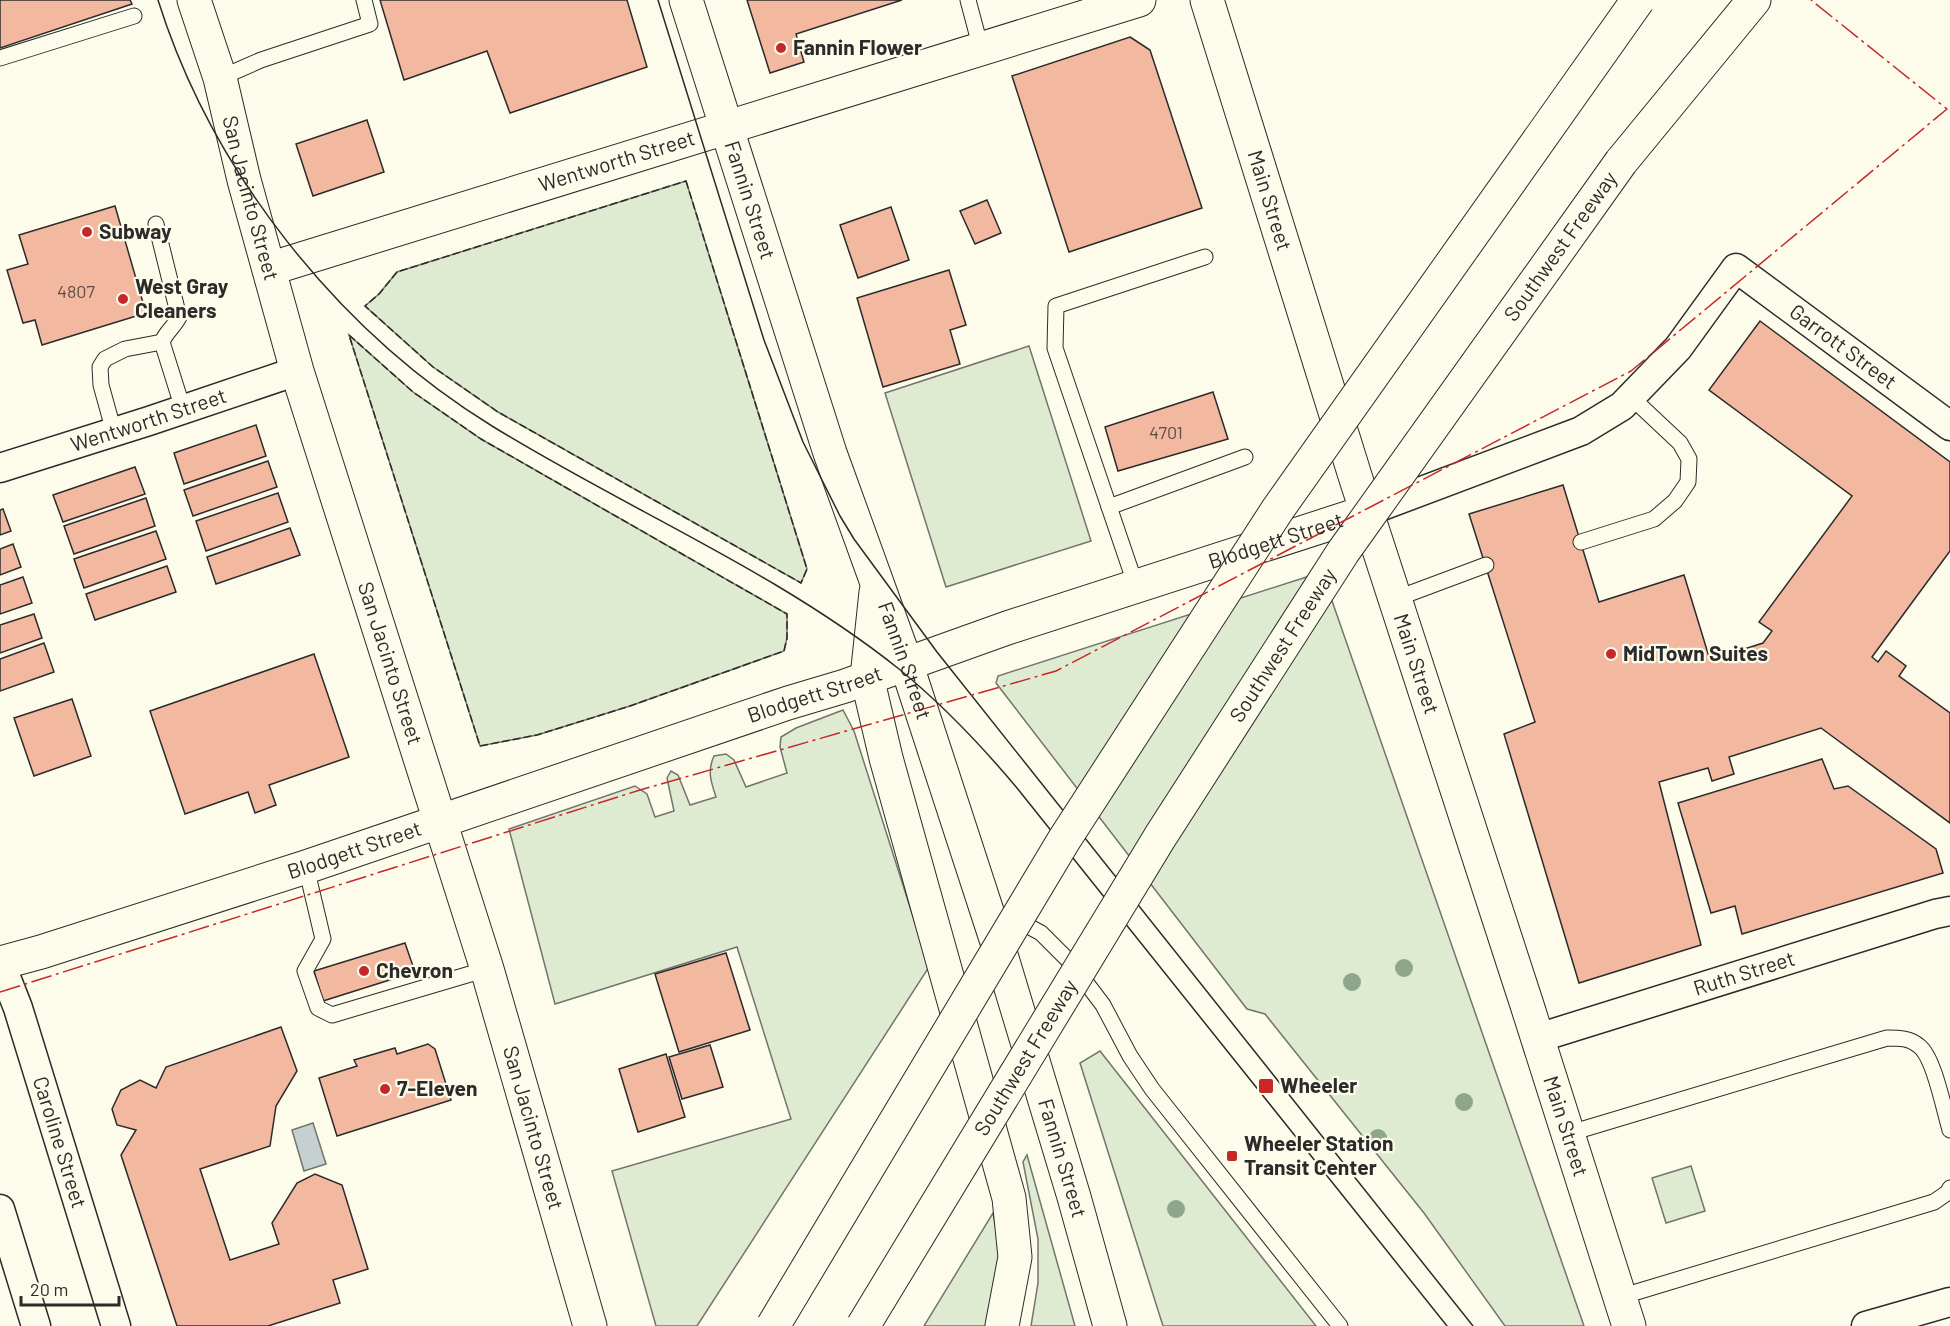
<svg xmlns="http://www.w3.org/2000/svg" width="1950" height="1326" font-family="Barlow,sans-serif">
<rect width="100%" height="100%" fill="#fdfbea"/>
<g fill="#deebd1" stroke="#74746e" stroke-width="1.5">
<polygon points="686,181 807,569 801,583 498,412 433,367 365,306 379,294 397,272"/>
<polygon points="349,335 413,392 481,439 787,614 787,638 784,651 630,706 537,735 480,746"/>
<polygon points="1029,346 1091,541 946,587 885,393"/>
<polygon points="1322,572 1584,1326 1505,1326 1424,1213 1265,1014 1247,1009 996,683 998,676"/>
<path d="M843 710 854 731 929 967 697 1326H656L612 1171 791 1119 737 947 555 1004 509 829 635 786 647 794 655 817 674 811 667 778 671 771 678 775 690 805 716 797C711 782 707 771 714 756L726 754 734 760 746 787 787 773 780 747 781 737 796 728Z"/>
<polygon points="1100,1051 1316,1326 1163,1326 1080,1063"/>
<polygon points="1027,1155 1075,1326 1031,1326 1038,1283 1038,1239 1023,1162"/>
<polygon points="1691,1166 1705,1211 1666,1223 1652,1178"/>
<polygon points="993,1213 1000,1250 992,1326 924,1326"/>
</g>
<polygon fill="#c7d0d0" stroke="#74746e" stroke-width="1.5" points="313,1123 326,1164 304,1171 292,1130"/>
<g fill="#f2b8a0" stroke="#2b2b2b" stroke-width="1.5">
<polygon points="0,0 130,0 132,4 0,48"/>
<polygon points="380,0 627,0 647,67 510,113 487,51 404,80"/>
<polygon points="747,0 902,0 796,34 804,62 770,73"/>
<polygon points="1130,37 1150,50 1202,208 1069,252 1012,76"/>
<polygon points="367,120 384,172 313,196 296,144"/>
<polygon points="987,200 1001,233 975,244 960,211"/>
<polygon points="115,206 146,313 42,345 35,320 23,323 7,270 28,264 19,235"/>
<polygon points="891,207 909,260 858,278 840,225"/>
<polygon points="949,270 966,325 950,330 960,364 883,387 857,298"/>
<polygon points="1760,321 1950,462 1950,551 1872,657 1878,662 1886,651 1906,666 1899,676 1950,713 1950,823 1821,728 1729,757 1734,774 1712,781 1708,768 1659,782 1701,945 1579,983 1504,734 1535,722 1469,514 1563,485 1599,602 1684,575 1710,660 1763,643 1772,631 1759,622 1852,496 1709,390"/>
<polygon points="1213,392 1228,439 1118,471 1105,427"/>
<polygon points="256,425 266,456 184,484 174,453"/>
<polygon points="268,461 277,487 193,516 184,490"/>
<polygon points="135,467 145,494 63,522 53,495"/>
<polygon points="278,493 288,522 206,551 196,521"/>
<polygon points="146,498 155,526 74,554 64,526"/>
<polygon points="3,509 11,531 0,535 0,510"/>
<polygon points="290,528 300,555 216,584 207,557"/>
<polygon points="156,531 166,559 84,588 74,559"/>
<polygon points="13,544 21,567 0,575 0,549"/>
<polygon points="167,566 176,592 95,620 86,594"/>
<polygon points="23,577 32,603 0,614 0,585"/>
<polygon points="34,614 42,638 0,653 0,625"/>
<polygon points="44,643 54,672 0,691 0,659"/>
<polygon points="314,654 349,757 269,785 276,805 255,813 248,792 185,814 150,711"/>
<polygon points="72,699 91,756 34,776 14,718"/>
<polygon points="1822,759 1834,789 1848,786 1936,849 1943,873 1742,934 1735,906 1711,913 1678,803"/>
<polygon points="405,943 415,972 323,1001 314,971"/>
<polygon points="726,953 750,1030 679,1052 655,974"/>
<polygon points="281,1027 297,1071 276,1106 270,1146 200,1169 230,1260 279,1244 272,1223 297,1183 315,1174 342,1185 368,1269 333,1280 340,1303 268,1326 177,1326 121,1155 136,1130 117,1125 112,1109 121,1090 140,1080 156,1088 166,1067"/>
<polygon points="428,1044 435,1049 451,1100 337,1136 319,1078 357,1066 354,1060 395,1048 397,1054"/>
<polygon points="710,1045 723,1087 682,1099 669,1057"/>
<polygon points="666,1054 685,1117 638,1132 619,1069"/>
</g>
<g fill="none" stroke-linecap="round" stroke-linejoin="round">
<defs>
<g id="lane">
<polyline points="968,0 981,49"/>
<polyline points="0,58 134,16"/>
<polyline points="220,78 261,60 370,24 364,0"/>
<path d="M156 224 179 317C174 327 166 332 162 342L183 409"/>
<polyline points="114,432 101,385 100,367 105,359 125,349 162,342"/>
<polyline points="1109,507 1245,457"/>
<polyline points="1581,542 1654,519 1675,501 1688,482 1689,459 1680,443 1631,397"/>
<polyline points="1136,586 1055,348 1056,306 1205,257"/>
<polyline points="1395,599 1486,565"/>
<polyline points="306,867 323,939 305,971 318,1008 332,1015 487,969"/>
<polyline points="1015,919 1041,933 1072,964 1103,1005 1130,1056 1152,1089 1340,1326"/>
<path d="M1567 1134 1887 1038C1899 1038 1910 1038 1919 1046 1934 1057 1944 1110 1950 1130"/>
<polyline points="1620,1297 1934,1202 1947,1193 1950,1188"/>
</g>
<g id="street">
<path id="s1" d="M0 468 149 421 297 371"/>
<path id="s2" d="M1366 512 1581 431 1622 406 1678 348 1736 268 1950 426"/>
<path id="s3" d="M0 962 18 1008 116 1326"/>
<path id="s4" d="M1538 1038 1935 914 1950 911"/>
<polyline points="0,1209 36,1326"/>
<polyline points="1866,1326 1950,1302"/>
</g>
<g id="secondary">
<path id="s5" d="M1207 0 1356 479 1527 1005 1629 1326"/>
<path id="s6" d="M269 269 1139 0"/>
<path id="s7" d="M0 963 41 952 306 867 788 703 845 686 1007 628 1366 512"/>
</g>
<g id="primary">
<path id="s8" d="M194 0 220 78 244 180 297 371 487 969 590 1326"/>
<path id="s9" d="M686 0 830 453 906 663 998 945 1074 1197 1110 1326"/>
<polyline points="867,677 876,592"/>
</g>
<g id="highway">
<polyline points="1621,162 1754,0"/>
<polyline points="867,677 886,758 1009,1198 1015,1257 1002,1326"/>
</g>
</defs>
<use href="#lane" stroke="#2b2b2b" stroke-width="17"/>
<use href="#street" stroke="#2b2b2b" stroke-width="31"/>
<use href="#secondary" stroke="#2b2b2b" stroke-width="35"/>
<use href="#primary" stroke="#2b2b2b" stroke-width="35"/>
<use href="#highway" stroke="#2b2b2b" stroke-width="35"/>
<use href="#lane" stroke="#fdfbea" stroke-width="15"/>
<use href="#street" stroke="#fdfbea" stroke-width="28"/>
<use href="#secondary" stroke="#fdfbea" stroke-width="33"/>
<use href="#primary" stroke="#fdfbea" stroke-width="33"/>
<use href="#highway" stroke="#fdfbea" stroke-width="33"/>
<g stroke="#2b2b2b" stroke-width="1.5">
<path d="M158 0C212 172 338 331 492 426 626 509 775 570 899 669 943 705 981 745 1017 788L1447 1326"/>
<polyline points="658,0 764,340 803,442 840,516 854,539 937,652 1473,1326"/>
</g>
<defs>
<g id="highway-bridge">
<polyline points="773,1326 1064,840 1278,509 1638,0"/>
<path id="s10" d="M863 1326 1160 837 1343 552 1621 162"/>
</g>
</defs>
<use href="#highway-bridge" stroke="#2b2b2b" stroke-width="35" stroke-linecap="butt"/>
<use href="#highway-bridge" stroke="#fdfbea" stroke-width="33"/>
<g stroke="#2b2b2b" stroke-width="1.5" stroke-dasharray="8 3" stroke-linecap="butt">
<polygon points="686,181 807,569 801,583 498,412 433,367 365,306 379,294 397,272"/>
<polygon points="349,335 413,392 481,439 787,614 787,638 784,651 630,706 537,735 480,746"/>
</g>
<polyline stroke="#c62828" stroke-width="1.5" stroke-dasharray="21 4.5 3 4.5" stroke-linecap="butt" points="0,992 640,790 1056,671 1631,371 1947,109 1811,0"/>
</g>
<g fill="#8ea78a">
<circle cx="1404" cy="968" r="9"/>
<circle cx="1352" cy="982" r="9"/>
<circle cx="1464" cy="1102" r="9"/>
<circle cx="1378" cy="1138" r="9"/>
<circle cx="1176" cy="1209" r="9"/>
</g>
<g fill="#c62828" stroke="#fdfbea" stroke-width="2">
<circle cx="781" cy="48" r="6"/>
<circle cx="87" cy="232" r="6"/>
<circle cx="123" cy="299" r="6"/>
<circle cx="1611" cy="654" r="6"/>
<circle cx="364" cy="971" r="6"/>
<rect x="1258" y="1078" width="16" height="16" rx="3"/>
<circle cx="385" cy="1089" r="6"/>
<rect x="1226" y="1150" width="12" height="12" rx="3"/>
</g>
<g text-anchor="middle" stroke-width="4.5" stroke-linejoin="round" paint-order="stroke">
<g font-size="18" fill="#5d4e48">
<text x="76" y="298">4807</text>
<text x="1166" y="439">4701</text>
</g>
<g font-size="21" font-weight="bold" fill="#2b2b2b" stroke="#fdfbea" text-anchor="start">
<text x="793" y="55">Fannin Flower</text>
<text x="99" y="239">Subway</text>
<text x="135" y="294">West Gray<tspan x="135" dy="24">Cleaners</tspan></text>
<text x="1623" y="661">MidTown Suites</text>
<text x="376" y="978">Chevron</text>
<text x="1280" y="1093">Wheeler</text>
<text x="397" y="1096">7-Eleven</text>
<text x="1244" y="1151">Wheeler Station<tspan x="1244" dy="24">Transit Center</tspan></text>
</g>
<g font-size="21" fill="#2b2b2b" stroke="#fdfbea">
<text dy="7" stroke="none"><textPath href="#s6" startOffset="364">Wentworth Street</textPath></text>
<text dy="7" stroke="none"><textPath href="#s8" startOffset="206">San Jacinto Street</textPath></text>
<text dy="7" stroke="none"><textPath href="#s5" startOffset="210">Main Street</textPath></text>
<text dy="7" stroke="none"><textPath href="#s9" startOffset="210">Fannin Street</textPath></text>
<text dy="7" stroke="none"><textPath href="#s10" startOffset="1286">Southwest Freeway</textPath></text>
<text dy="7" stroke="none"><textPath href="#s2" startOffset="590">Garrott Street</textPath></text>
<text dy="7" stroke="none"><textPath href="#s1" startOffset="156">Wentworth Street</textPath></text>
<text dy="7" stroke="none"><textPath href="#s7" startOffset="1344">Blodgett Street</textPath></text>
<text dy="7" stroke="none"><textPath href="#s10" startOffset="800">Southwest Freeway</textPath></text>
<text dy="7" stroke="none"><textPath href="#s9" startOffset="696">Fannin Street</textPath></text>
<text dy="7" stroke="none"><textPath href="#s8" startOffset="692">San Jacinto Street</textPath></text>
<text dy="7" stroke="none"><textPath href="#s5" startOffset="696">Main Street</textPath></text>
<text dy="7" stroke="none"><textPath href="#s7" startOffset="858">Blodgett Street</textPath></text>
<text dy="7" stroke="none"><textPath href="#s7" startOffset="372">Blodgett Street</textPath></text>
<text dy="7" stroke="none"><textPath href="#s4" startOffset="216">Ruth Street</textPath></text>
<text dy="7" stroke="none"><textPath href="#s10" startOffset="314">Southwest Freeway</textPath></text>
<text dy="7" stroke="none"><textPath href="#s5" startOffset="1182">Main Street</textPath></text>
<text dy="7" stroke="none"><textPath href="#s8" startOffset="1178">San Jacinto Street</textPath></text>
<text dy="7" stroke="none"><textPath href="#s3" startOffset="190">Caroline Street</textPath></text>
<text dy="7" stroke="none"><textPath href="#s9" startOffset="1218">Fannin Street</textPath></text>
</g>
</g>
<path d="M21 1296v9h98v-9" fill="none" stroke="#2b2b2b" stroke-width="3"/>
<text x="30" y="1296" font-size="18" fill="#2b2b2b" stroke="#fdfbea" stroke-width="4.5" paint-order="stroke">20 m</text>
</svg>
